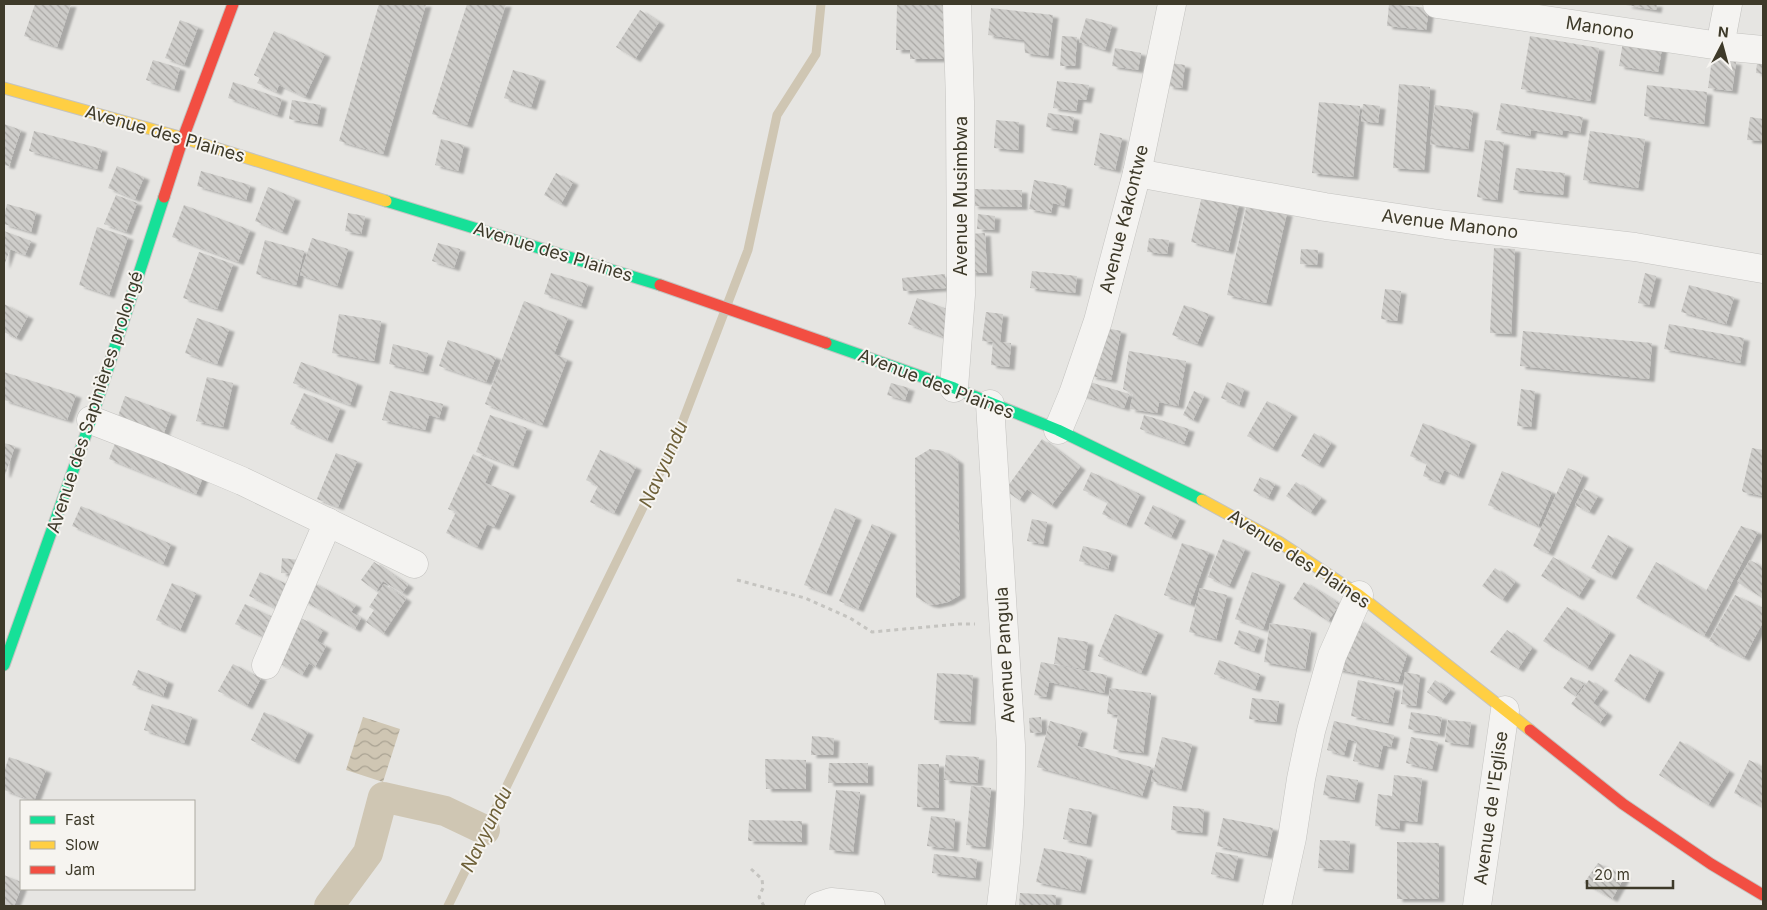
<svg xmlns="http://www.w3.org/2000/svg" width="1767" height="910" font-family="Inter,sans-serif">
<defs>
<pattern id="water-waves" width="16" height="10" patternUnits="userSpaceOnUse" patternTransform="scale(1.25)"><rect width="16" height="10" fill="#cfc6b3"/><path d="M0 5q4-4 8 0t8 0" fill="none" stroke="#a9a292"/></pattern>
<pattern id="building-back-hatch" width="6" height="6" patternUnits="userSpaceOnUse" patternTransform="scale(1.25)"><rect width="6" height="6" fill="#cecdca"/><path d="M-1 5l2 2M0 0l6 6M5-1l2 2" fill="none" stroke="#a9a7a4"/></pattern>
<filter id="shadow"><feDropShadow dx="5.5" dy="3" stdDeviation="1" flood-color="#0004"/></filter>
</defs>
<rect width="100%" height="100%" fill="#e6e5e2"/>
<polygon fill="url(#water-waves)" points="363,717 400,729 383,782 346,770"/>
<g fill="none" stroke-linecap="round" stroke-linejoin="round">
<polyline stroke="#cfc6b3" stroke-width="9" points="448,906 674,444 748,250 777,115 816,54 821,4"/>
<polyline stroke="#cfc6b3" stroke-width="30" points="329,906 368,853 383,797 445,811 485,830"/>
</g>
<g fill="url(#building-back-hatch)" filter="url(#shadow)">
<polygon points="35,4 71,4 57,47 24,36"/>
<polygon points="379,4 426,4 383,154 339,141"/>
<polygon points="467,4 506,4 467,125 432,114"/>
<polygon points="897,4 947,4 946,59 910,59 910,50 896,50"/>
<polygon points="1389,4 1429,8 1426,30 1387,26"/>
<polygon points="1627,4 1657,4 1656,10 1626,5"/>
<polygon points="991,8 1053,15 1048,56 1025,53 1024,40 988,35"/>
<polygon points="640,10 659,22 635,59 616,47"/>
<polygon points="1086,18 1112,25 1105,50 1079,42"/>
<polygon points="180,20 198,27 184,65 165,58"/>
<polygon points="274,31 325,54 305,97 279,85 276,92 257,83 260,78 254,75"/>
<polygon points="1062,36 1077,37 1075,66 1060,66"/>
<polygon points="1530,36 1599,48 1590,101 1521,89"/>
<polygon points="1624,36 1663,42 1658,72 1619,66"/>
<polygon points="1115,48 1141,53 1138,70 1112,66"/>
<polygon points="1758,53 1763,54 1763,74 1756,73"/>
<polygon points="1712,59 1736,62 1732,91 1708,88"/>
<polygon points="153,60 180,68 174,89 146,80"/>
<polygon points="1171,63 1185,65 1182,88 1168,86"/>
<polygon points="513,70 540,78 531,107 504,98"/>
<polygon points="1057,81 1089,85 1086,100 1078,99 1076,111 1053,108"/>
<polygon points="233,82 282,99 277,115 228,98"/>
<polygon points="1399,84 1430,87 1424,170 1393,168"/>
<polygon points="1647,85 1707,92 1704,124 1644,116"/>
<polygon points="292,100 321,105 317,124 289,119"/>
<polygon points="1319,102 1360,106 1353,177 1312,173"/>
<polygon points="1501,103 1583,117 1580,133 1563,130 1562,135 1531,130 1530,136 1496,130"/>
<polygon points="1363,104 1380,106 1378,123 1361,121"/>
<polygon points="1435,105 1473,110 1468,149 1430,144"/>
<polygon points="1048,113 1074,117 1072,131 1046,127"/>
<polygon points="1750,117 1763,119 1763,141 1747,140"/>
<polygon points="996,120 1019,122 1018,150 994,148"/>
<polygon points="4,124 21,130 9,166 4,165"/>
<polygon points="34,131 102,149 97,169 29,151"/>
<polygon points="1590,131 1645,139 1638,188 1583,180"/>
<polygon points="1100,133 1122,138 1115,170 1094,165"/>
<polygon points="441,139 464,145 458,171 435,165"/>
<polygon points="1485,140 1504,142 1497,200 1477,197"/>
<polygon points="117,166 144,177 135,199 108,188"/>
<polygon points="1516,168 1565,173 1563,195 1513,190"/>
<polygon points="201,171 250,185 246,200 197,186"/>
<polygon points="556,173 573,182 561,204 544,195"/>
<polygon points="1034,180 1067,186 1064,206 1053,203 1051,213 1029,209"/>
<polygon points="268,187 295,198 282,232 255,221"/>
<polygon points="973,189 1022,190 1022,207 973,206"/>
<polygon points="116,195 137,203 126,232 104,224"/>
<polygon points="1202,196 1239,204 1228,251 1191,242"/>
<polygon points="7,204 36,212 31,232 4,224 4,216"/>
<polygon points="1247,204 1287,213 1266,303 1227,295"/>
<polygon points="184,205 250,230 238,262 172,237"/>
<polygon points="348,213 365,216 361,234 345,231"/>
<polygon points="978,214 995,216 994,230 977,229"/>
<polygon points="97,227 128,237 109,295 79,285"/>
<polygon points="4,231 31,241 25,255 10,249 4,266"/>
<polygon points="985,233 987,273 970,273 969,234"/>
<polygon points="312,238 348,249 337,286 300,275"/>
<polygon points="1149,238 1169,240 1167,254 1147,252"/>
<polygon points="265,240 304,251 296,285 256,274"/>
<polygon points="438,243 460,249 454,268 432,261"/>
<polygon points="1494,248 1515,249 1511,334 1490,333"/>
<polygon points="1301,249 1318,250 1317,265 1300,264"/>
<polygon points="199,252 233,264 217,309 183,298"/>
<polygon points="1032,271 1077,276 1075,293 1030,288"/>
<polygon points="551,273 588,284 581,306 544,294"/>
<polygon points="1645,273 1656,276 1649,305 1638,303"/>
<polygon points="945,274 946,288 903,291 902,278"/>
<polygon points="1689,285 1734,297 1726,324 1681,312"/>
<polygon points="1385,289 1401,291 1397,321 1381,319"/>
<polygon points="917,298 953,311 944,337 908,324"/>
<polygon points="524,301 568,318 554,354 567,359 542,425 485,404"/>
<polygon points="4,304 28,316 16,338 4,332"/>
<polygon points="1184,305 1209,314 1197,344 1172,335"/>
<polygon points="986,312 1003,314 1000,342 1011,343 1009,367 991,365 993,342 982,341"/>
<polygon points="339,314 381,321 374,361 332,353"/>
<polygon points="197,318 229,329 217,364 185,353"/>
<polygon points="1669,324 1744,338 1740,363 1664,349"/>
<polygon points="1101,327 1121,331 1111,380 1091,376"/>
<polygon points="1523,331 1652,343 1649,379 1520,366"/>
<polygon points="448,340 496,357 486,382 439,366"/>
<polygon points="393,344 428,353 423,372 389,364"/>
<polygon points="1129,351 1186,361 1178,406 1159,402 1157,413 1130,409 1133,394 1123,389"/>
<polygon points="301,362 357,383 350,405 293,383"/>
<polygon points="4,372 76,395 67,420 4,400"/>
<polygon points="207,377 233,383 223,427 196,421"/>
<polygon points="1083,380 1129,394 1124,408 1079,394"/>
<polygon points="1227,382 1244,389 1239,405 1221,398"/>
<polygon points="891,383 909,388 905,400 887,395"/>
<polygon points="1521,389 1535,391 1531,427 1517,426"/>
<polygon points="390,391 443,404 439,418 429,415 425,430 382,420"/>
<polygon points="1194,391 1204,396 1193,420 1183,415"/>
<polygon points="304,393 340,408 327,440 290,424"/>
<polygon points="125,396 171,413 161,441 115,425"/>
<polygon points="1267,401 1292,414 1272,449 1247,436"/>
<polygon points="490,415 527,428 513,466 476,452"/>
<polygon points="1144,415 1189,429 1184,444 1140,429"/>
<polygon points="1423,423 1471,442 1458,476 1444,470 1439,482 1423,476 1427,463 1410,456"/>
<polygon points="119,433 207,468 196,494 109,459"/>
<polygon points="1314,433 1331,443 1318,465 1301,456"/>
<polygon points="1042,439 1080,467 1051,506 1027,489 1019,500 1005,490"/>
<polygon points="4,443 15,446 5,475 4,474"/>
<polygon points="1752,448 1763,450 1763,496 1743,492 1742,490"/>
<polygon points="930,449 943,451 958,461 960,595 948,602 934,605 928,604 916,597 915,458"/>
<polygon points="600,450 636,467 614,513 590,502 598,486 586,480"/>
<polygon points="336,453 357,461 338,507 317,499"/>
<polygon points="473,454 493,464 485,483 510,493 494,527 487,524 477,547 446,533 456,512 448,509"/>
<polygon points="1568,468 1583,475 1548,553 1533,546"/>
<polygon points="1502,471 1552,492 1538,526 1488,505"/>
<polygon points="1091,472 1140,494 1126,525 1102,514 1108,502 1083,490"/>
<polygon points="1260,477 1275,484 1268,498 1253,491"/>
<polygon points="1296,482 1321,498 1310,513 1286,496"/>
<polygon points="1584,489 1598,496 1589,512 1575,505"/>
<polygon points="1153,505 1180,518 1171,537 1144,524"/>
<polygon points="81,506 171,544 163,564 72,526"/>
<polygon points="835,508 856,517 826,593 804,585"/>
<polygon points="1032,519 1047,522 1043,544 1027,541"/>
<polygon points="872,524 891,532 858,609 839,601"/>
<polygon points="1741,526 1758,532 1704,636 1636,598 1656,562 1706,591"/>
<polygon points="1608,535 1628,546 1611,577 1591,568"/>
<polygon points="1223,539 1245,549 1229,586 1208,577"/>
<polygon points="1182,543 1209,552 1190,604 1164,595"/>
<polygon points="1083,546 1112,553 1108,569 1079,561"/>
<polygon points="1553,557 1590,578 1578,597 1541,576"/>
<polygon points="282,558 299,560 298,574 281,573"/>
<polygon points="1750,560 1763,567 1763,593 1761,597 1737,582"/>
<polygon points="374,562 408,585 402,593 383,581 376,591 361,580"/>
<polygon points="1495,568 1515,582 1502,600 1482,586"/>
<polygon points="260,572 289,585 278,609 249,596"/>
<polygon points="1252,572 1280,582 1263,629 1235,619"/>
<polygon points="312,582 356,605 351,612 361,618 355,629 302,600"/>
<polygon points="1304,582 1340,604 1328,621 1293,599"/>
<polygon points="172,583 196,593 180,630 156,620"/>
<polygon points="384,584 406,599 383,634 366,622 374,610 369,607"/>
<polygon points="1200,588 1227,595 1216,639 1189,632"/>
<polygon points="1735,595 1763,608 1763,622 1744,658 1709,641"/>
<polygon points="245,604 275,618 266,638 235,624"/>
<polygon points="1567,607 1610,632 1587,668 1543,641"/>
<polygon points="1115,614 1158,632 1141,673 1098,656"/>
<polygon points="301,618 323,630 317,641 326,646 315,667 309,663 302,675 277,662"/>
<polygon points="1358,619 1407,655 1398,682 1336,669"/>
<polygon points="1270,623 1311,630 1305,669 1264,662"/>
<polygon points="1239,630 1259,637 1254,651 1234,644"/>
<polygon points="1507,630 1532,648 1518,669 1490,652"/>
<polygon points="1058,637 1088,642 1084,669 1054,664"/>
<polygon points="1630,654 1659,670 1644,700 1614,681"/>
<polygon points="1219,660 1260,674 1255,689 1214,674"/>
<polygon points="1041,662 1107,675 1104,693 1049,682 1046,697 1034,695"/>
<polygon points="233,664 261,678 247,706 218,691"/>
<polygon points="138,670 168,681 163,696 132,685"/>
<polygon points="1405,672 1420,675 1416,706 1401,704"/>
<polygon points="937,673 973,675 970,722 934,720"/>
<polygon points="1571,677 1584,683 1575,696 1563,688"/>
<polygon points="1358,680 1395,688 1388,723 1351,716"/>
<polygon points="1435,680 1450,690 1441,702 1427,692"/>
<polygon points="1589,680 1603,689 1593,703 1607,713 1599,724 1571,704"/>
<polygon points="1110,688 1151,693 1143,753 1113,749 1118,715 1107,714"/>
<polygon points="1252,698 1279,701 1276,722 1249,719"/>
<polygon points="152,704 192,717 184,743 144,730"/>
<polygon points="264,712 308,732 294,761 251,740"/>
<polygon points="1411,712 1442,717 1439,734 1408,729"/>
<polygon points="1041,717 1042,732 1030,733 1029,718"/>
<polygon points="1448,720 1471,722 1468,745 1445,742"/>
<polygon points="1050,721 1082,730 1077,746 1151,767 1142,796 1037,767"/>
<polygon points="1334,721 1394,735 1391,747 1383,745 1378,767 1353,761 1357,742 1348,739 1344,755 1327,750"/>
<polygon points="812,736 834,738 833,755 811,755"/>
<polygon points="1162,737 1192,744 1181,789 1151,781"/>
<polygon points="1411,737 1438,742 1432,769 1406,763"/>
<polygon points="1680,741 1729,771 1708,805 1659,775"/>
<polygon points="946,755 979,757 977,783 944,780"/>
<polygon points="9,757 46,770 34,801 4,790 4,772"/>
<polygon points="765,759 806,760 806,789 766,789"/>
<polygon points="1749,760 1763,767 1763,807 1734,793"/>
<polygon points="829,763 868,763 868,783 828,783"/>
<polygon points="918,764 939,764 939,808 917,807"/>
<polygon points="1327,775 1358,780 1354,800 1323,795"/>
<polygon points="1394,775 1422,778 1417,822 1400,820 1399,829 1375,826 1378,794 1392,796"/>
<polygon points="971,786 991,788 985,847 966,845"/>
<polygon points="836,790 860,792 853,852 829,850"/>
<polygon points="1173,806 1204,809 1202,833 1171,830"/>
<polygon points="1069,808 1092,812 1086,844 1063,839"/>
<polygon points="931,816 955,819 953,849 927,846"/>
<polygon points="1223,818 1273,828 1267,856 1217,846"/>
<polygon points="749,820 802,821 802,842 748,841"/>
<polygon points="1320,840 1350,841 1348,870 1318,868"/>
<polygon points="1397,842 1439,843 1439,899 1397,899"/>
<polygon points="1044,848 1087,857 1080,891 1036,882"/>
<polygon points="1216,852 1238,856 1233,879 1211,874"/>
<polygon points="934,854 977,859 975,878 932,873"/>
<polygon points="1598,863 1625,876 1612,899 1584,883"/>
<polygon points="4,875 21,882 21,888 14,906 4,906"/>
<polygon points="1020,893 1056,895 1055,906 1019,906"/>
</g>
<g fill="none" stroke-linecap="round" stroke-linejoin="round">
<defs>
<g id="street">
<polyline points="1437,4 1720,46 1763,50"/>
<polyline points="1720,46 1728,4"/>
<polyline points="1137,173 1325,207 1446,225 1635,247 1763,269"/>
<polyline points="954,388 961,295 960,102 957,4"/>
<path d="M990 404 1011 745C1012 800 1008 852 1001 906"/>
<polyline points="91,420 166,449 242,481 414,564"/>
<polyline points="1058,430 1073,394 1098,321 1137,173 1172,4"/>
<polyline points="266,665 328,522"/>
<polyline points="819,906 831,902 871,906"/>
<polyline points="1277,906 1292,838 1301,779 1311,731 1332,656 1359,595"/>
<polyline points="1477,906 1505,710"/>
</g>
<g id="fast">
<polyline points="386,201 660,285"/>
<polyline points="826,343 954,388 1058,430 1202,500"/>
<polyline points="4,665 91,420 164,197"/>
</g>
<g id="slow">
<polyline points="4,88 183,138 386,201"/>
<polyline points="1202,500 1279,542 1359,595 1530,730"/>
</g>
<g id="jam">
<polyline points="164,197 183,138 233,4"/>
<polyline points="660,285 826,343"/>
<polyline points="1530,730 1623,804 1711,864 1763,895"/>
</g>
</defs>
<use href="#street" stroke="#c4c3c0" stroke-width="29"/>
<use href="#fast" stroke="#c4c3c0" stroke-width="13"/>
<use href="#slow" stroke="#c4c3c0" stroke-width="13"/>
<use href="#jam" stroke="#c4c3c0" stroke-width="13"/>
<g stroke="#c5c4c0" stroke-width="3" stroke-dasharray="4 4" stroke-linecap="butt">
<polyline points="737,580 805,598 850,618 872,632 959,624 975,624"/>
<polyline points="751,869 762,879 763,888 759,897 764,906"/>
</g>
<use href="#street" stroke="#f4f3f1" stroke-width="28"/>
<use href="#fast" stroke="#16e098" stroke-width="11"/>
<use href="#slow" stroke="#ffcf43" stroke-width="11"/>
<use href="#jam" stroke="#f24e42" stroke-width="11"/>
</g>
<g text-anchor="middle" stroke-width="4" stroke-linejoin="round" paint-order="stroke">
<g font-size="18" fill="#3e3a2a" stroke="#f6f4f0">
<text transform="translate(1600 28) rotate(9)" y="6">Manono</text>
<text transform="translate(165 134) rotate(16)" y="6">Avenue des Plaines</text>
<text transform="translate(961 196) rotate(-90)" y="6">Avenue Musimbwa</text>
<text transform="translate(1124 219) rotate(-76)" y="6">Avenue Kakontwe</text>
<text transform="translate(1450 224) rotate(7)" y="6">Avenue Manono</text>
<text transform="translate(553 252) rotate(17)" y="6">Avenue des Plaines</text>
<text transform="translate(936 384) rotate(21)" y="6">Avenue des Plaines</text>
<text transform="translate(95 402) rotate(-72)" y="6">Avenue des Sapinières prolongé</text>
<text transform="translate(1299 559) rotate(33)" y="6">Avenue des Plaines</text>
<text transform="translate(1005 655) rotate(-93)" y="6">Avenue Pangula</text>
<text transform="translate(1491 808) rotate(-82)" y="6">Avenue de l'Eglise</text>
</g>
<g font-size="19" font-style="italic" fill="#6e6038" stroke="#f6f4f0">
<text transform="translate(663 464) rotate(-66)" y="7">Navyundu</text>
<text transform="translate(486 829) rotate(-64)" y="7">Navyundu</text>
</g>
</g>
<rect width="1767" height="910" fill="none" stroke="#3e3a2a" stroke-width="10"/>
<rect x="20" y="800" width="175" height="90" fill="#f6f4f0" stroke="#acaaa1"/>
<rect x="30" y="816" width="25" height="8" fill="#16e098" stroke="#acaaa1"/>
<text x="65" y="825" font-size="15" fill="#3e3a2a">Fast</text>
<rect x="30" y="841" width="25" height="8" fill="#ffcf43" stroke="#acaaa1"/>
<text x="65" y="850" font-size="15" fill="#3e3a2a">Slow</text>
<rect x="30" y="866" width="25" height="8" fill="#f24e42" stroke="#acaaa1"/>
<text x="65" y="875" font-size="15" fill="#3e3a2a">Jam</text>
<g transform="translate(1722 45) rotate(6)" stroke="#f6f4f0" stroke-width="4" paint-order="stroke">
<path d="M0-4L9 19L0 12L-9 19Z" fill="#3e3a2a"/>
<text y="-8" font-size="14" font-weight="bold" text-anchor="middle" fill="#3e3a2a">N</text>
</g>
<path d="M1587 880v8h86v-8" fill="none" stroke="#3e3a2a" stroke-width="2.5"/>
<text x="1594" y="880" font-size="15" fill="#3e3a2a" stroke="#f6f4f0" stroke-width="4" paint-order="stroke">20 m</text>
</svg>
